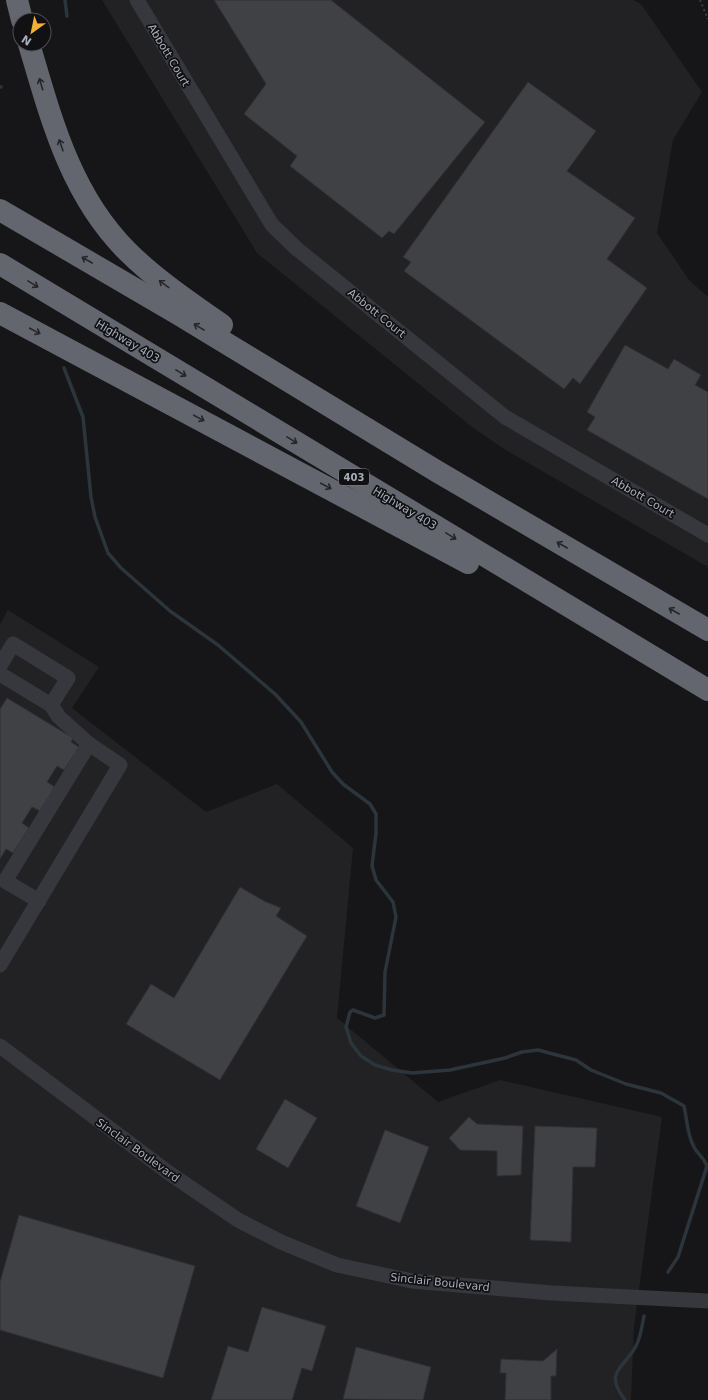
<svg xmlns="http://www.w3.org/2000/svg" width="708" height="1400" font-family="'DejaVu Sans',sans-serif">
<rect width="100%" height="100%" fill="#161618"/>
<g fill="#222225">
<polygon points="102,0 633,0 641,4 702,92 673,140 657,233 689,280 708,297 708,567 504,449 472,427 257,253"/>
<polygon points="8,610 99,667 72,708 206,812 277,784 353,848 337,1018 438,1102 500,1080 662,1117 634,1327 631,1400 0,1400 0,624"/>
</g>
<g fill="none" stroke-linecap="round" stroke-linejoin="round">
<g stroke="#2c353c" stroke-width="3.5">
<polyline points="65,0 67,16"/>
<polyline points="0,87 1,87"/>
<path d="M64 368 83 417 91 497 95 517 108 553 121 568 170 611 218 645 275 694 301 722 332 772 343 784 370 804 376 814V833L372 866 376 880 393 902 396 917 385 972 384 1015 375 1018 353 1010 350 1012 346 1027 351 1043 361 1056 375 1065 392 1070 412 1073 450 1070 505 1058 522 1052 538 1050 576 1060 591 1070 626 1084 661 1093 684 1106C687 1119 687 1135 694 1147 698 1155 703 1156 707 1166L678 1257 668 1272"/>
<path d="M625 1400C603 1371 624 1369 636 1346 641 1336 642 1326 644 1316"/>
</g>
</g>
<g fill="#404145" stroke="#303034">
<polygon points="214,0 331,0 485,122 394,234 389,231 382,238 290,166 297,156 244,114 266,84"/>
<polygon points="528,82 596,131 567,171 635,218 607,259 647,288 580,384 573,378 564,389 404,271 411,262 403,257"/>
<polygon points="625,345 668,369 674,359 701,375 695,385 708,392 708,499 587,430 595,417 587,412"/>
<polygon points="7,698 73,738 71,742 79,747 64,770 57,766 47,782 55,787 40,811 32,807 22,823 29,828 13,853 6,849 0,859 0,709"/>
<polygon points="240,887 264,901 281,908 276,916 307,936 220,1080 126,1024 151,984 174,998"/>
<polygon points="285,1099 317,1118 288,1168 256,1149"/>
<polygon points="469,1117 477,1124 523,1126 521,1175 497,1176 497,1151 460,1150 449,1138"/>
<polygon points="535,1126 597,1128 595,1167 573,1167 571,1242 530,1240"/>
<polygon points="385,1130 429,1147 400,1223 356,1206"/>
<polygon points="19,1215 195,1266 163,1378 0,1330 0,1282"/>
<polygon points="262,1307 326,1326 312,1371 302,1368 292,1400 211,1400 228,1346 248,1352"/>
<polygon points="356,1347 431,1367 423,1400 343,1399"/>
<polygon points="557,1349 556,1376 551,1376 551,1400 505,1400 506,1373 500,1373 501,1359 543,1361"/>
</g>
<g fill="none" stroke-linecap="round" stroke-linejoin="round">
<polyline stroke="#3d3f44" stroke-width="2" stroke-dasharray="2 3" stroke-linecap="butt" points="700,0 708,19"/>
<g stroke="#37383d" stroke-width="15">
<polyline points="137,0 272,225 297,249 505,417 708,535"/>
<polyline points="0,666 13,644 68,678 51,705"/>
<polyline points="0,674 51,705 59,717 89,744 120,765 0,965"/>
<polyline points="39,901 5,881 89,744"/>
<polyline points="0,1046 169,1173 238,1220 281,1242 337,1265 412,1281 552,1293 708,1301"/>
</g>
<g stroke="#63666e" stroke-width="22">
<polyline points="17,0 22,20"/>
<path d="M29 44C51 118 70 194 127 251 155 279 189 302 222 325"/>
<polyline points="0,210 178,314 438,472 708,630"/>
<polyline points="0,264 708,690"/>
<polyline points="0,313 468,563"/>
</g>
</g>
<defs><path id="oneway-shaft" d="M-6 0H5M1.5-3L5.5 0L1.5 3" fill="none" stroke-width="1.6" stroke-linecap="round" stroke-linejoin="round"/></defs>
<g stroke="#26262a">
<use href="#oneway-shaft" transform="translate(41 84) rotate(-107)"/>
<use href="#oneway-shaft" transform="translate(61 145) rotate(-109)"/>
<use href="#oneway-shaft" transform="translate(87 260) rotate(-150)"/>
<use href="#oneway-shaft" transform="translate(33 284) rotate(31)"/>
<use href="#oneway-shaft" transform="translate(164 284) rotate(-144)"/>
<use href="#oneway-shaft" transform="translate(199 327) rotate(-149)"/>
<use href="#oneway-shaft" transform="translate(35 331) rotate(28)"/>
<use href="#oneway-shaft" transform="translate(181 373) rotate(31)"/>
<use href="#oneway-shaft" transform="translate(199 418) rotate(28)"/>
<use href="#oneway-shaft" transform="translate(292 440) rotate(31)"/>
<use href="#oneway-shaft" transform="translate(326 486) rotate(28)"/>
<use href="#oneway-shaft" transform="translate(451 536) rotate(31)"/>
<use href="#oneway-shaft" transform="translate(562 545) rotate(-150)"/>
<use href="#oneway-shaft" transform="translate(674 611) rotate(-150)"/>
</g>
<g text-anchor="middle" stroke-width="3.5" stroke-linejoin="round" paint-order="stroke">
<rect fill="#111113" stroke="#7b7e86" stroke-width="1" x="339" y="469" width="30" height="16" rx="3"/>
<g font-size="10" font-weight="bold" fill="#a8adb8">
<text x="354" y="481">403</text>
</g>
<g font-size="11" fill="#a8adb8" stroke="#111113">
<text transform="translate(169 55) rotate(59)" y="4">Abbott Court</text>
<text transform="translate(377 313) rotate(39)" y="4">Abbott Court</text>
<text transform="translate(128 341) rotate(31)" y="4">Highway 403</text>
<text transform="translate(643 497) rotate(30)" y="4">Abbott Court</text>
<text transform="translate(405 508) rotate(31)" y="4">Highway 403</text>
<text transform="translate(138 1150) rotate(36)" y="4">Sinclair Boulevard</text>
<text transform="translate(440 1282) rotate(6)" y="4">Sinclair Boulevard</text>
</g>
</g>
<g transform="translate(32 32) rotate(213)"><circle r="19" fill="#111113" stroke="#4d4f55"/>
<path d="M0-3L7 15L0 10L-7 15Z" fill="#f2b134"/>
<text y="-6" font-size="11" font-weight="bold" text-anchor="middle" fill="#a8adb8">N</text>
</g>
</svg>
